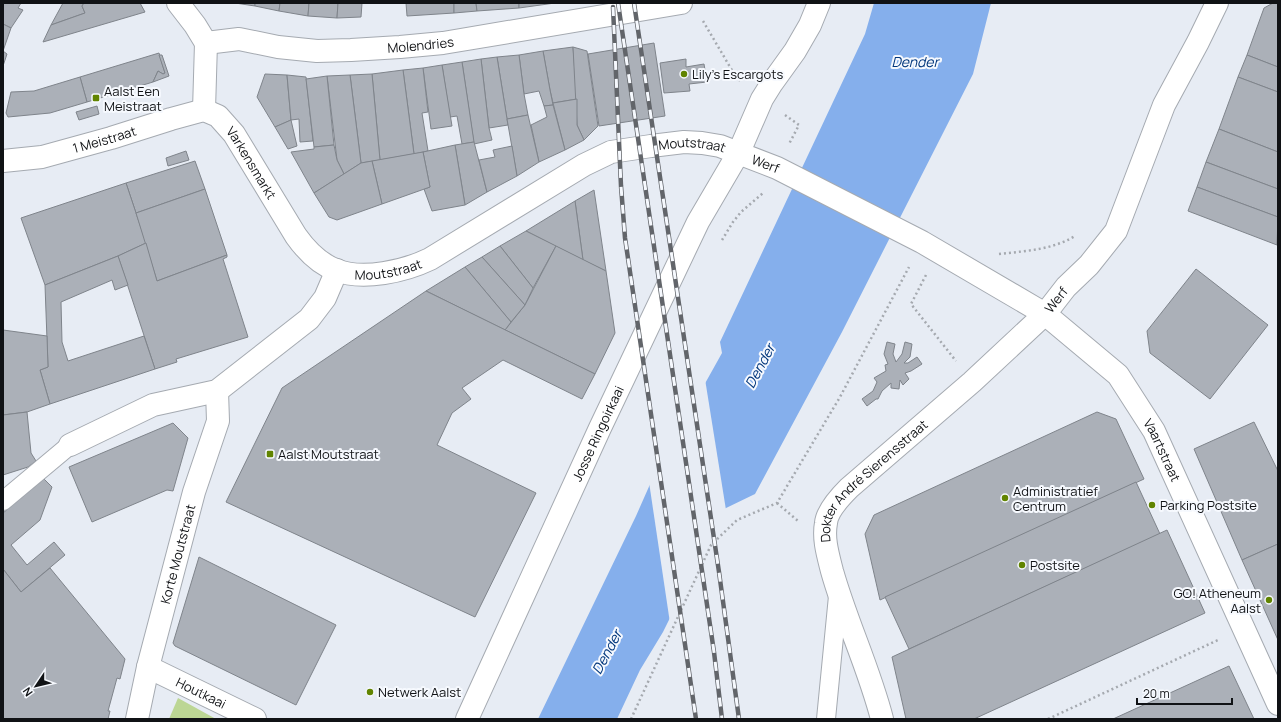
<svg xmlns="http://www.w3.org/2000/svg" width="1281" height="722" font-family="Manrope,sans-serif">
<rect width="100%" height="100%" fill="#e7ecf4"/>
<polygon fill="#bcd694" points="178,698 216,719 169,719"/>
<polygon fill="#85afec" points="874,3 991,3 973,74 842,332 755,494 724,509 663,632 640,670 617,719 538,719 636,516 655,473 722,353 720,342 865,34"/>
<polygon fill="#e7ecf4" points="705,379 726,510 670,623 649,482 653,472"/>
<g fill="#abb0b8" stroke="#7f848b">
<polygon points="3,3 21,3 18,8 23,10 11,28 3,24"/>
<polygon points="63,3 84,3 82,6 85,13 51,25"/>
<polygon points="84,3 140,3 145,12 43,42 51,25 85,13 82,6"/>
<polygon points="235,3 255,3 255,6"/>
<polygon points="255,3 280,3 279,11 255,6"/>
<polygon points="280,3 309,3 308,16 279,11"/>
<polygon points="309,3 338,3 337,18 308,16"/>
<polygon points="338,3 362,3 361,17 337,18"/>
<polygon points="406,3 454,3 454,13 407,16"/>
<polygon points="454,3 476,3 477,11 454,13"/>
<polygon points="476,3 519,3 519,8 477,11"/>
<polygon points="519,3 555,3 519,8"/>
<polygon points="1273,3 1278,3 1278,67 1247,55 1264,8"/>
<polygon points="3,24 11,28 3,51 7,54 3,66"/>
<polygon points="654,43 665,116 599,126 588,54"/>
<polygon points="573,47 577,99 553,103 550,90 543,51"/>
<polygon points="573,47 587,51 598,126 584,140 577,125"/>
<polygon points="543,51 550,90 553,105 544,106 539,91 524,94 519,55"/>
<polygon points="159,53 165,73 163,74 158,71 153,82 87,102 80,77"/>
<polygon points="159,55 162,55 169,76 153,82 158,71 163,74 165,73"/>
<polygon points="519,55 524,94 528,115 507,119 497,57"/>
<polygon points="1247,55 1278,67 1278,92 1238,77"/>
<polygon points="497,57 508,125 489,128 481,59"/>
<polygon points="481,59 489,128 492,140 474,144 462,62"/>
<polygon points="686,59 686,67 704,64 707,82 689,84 690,91 664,93 660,63"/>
<polygon points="462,62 474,142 462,144 457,116 450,117 442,65"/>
<polygon points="442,65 452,126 431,129 423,68"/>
<polygon points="423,68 428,112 422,113 428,151 414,154 403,70"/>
<polygon points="403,70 414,154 380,160 372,74"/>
<polygon points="265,74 287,75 291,120 275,127 257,97"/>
<polygon points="372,74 380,160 361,163 350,75"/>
<polygon points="287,75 306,77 313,141 300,142 299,119 291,120"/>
<polygon points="350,75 361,163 344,174 337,160 327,76"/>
<polygon points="327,76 334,145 314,147 306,79"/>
<polygon points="80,77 87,102 50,113 8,117 6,113 11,92 34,91"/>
<polygon points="1238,77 1278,92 1278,152 1219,129"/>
<polygon points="577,99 577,125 584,140 565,150 553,103"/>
<polygon points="553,105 565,150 539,162 531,125 547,117 544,106"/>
<polygon points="97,106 99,114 79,120 76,112"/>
<polygon points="528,115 539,162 517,176 507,119"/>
<polygon points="291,120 297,146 288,149 275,127"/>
<polygon points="1219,129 1278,152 1278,189 1206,162"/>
<polygon points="474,142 487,192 465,205 455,145"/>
<polygon points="334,145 337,160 344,174 314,193 291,152 314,149 314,147"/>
<polygon points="455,145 465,205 432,211 424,189 430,187 423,152"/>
<polygon points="512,146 517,176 487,192 479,160 495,157 493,150"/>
<polygon points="186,151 189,160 168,166 166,158"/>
<polygon points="423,152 430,187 382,204 372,161"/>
<polygon points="195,161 205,189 136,213 126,183"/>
<polygon points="372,161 382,204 337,220 329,217 314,193 361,163"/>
<polygon points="1206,162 1278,189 1278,217 1197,187"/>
<polygon points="126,183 146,243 118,256 45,285 21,218"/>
<polygon points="1197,187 1278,217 1277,245 1188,211"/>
<polygon points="205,189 227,255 157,281 136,213"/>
<polygon points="594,190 606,271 583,260 575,201"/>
<polygon points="575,201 583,260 526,231"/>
<polygon points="526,231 556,246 533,288 500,246"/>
<polygon points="146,243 157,281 227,255 227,257 223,259 248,337 176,359 177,362 155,369 118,256"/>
<polygon points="500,246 533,288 525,305 482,257"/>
<polygon points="556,246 606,271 615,333 595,374 505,330 525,305"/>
<polygon points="118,256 128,285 115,290 112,280 61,302 62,342 68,361 144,336 155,369 50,404 40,370 48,367 45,285"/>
<polygon points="482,257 525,305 511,322 465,267"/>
<polygon points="465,267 511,322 505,330 426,291"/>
<polygon points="1196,269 1268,325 1210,399 1150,353 1147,331"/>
<polygon points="426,291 595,374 582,399 503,360 462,388 471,399 452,413 437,445 536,493 475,617 226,502 282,388"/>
<polygon points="3,330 47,336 48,367 40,370 50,404 27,412 3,415"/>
<polygon points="887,342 895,344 893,354 896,362 902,354 905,342 912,344 910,357 904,363 908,363 917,357 922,364 911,371 905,373 909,379 903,385 900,380 899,389 891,388 891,383 882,391 878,399 876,399 867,406 862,399 873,391 877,382 874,378 886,371 885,365 888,364 884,354"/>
<polygon points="27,412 31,453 36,461 28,467 3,475 3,415"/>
<polygon points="1097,412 1116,419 1144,479 880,600 865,534 874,515"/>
<polygon points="1254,422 1278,471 1278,544 1242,560 1194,449"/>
<polygon points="173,423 188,438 173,491 167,490 92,522 69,467"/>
<polygon points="44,479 52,487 40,520 11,545 27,565 54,542 65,555 21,592 3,569 3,513"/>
<polygon points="1136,482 1160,534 909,649 885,597"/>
<polygon points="1167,530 1205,613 974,719 906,719 892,657"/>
<polygon points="1278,544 1278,640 1242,560"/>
<polygon points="199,557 336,625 296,705 175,646 173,643"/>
<polygon points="50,568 125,659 120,679 117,678 108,711 110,711 108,719 3,719 3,569 21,592"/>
<polygon points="1229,666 1254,719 1113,719"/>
</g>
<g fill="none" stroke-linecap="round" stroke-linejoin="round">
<defs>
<g id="service">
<polyline points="3,501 70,445"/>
<polyline points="826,719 838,596"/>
</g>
<g id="minor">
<polyline points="178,3 195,25 206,43"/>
<path id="s1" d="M206 43 239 39 278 47 317 51 351 50 400 47 443 43 681 3"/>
<polyline points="204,110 206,43"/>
<polyline points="70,445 153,405 217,391 309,319 325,298 337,270"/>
<path id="s2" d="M148 667 255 719"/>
<path id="s3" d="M137 719 148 667 194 492 218 421 217 391"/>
<path id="s4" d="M467 719 600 428 698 222 739 152 762 99 772 83 795 51 810 25 819 3"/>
<path id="s5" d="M882 719C869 668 846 621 832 571 828 555 823 539 826 523 827 511 841 496 849 488L972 382 1045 314"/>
</g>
<g id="tertiary">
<path id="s6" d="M3 161 42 157 111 138 171 119 204 110 218 116 234 134 296 236C306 250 319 264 336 270 363 281 405 271 430 259L584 165 611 152 651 146 684 142 702 143 720 146 777 168 922 242 1045 314 1118 375 1154 431 1278 704"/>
<path id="s7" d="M1045 314 1066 287 1089 265 1116 231 1164 105 1198 42 1217 3"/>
</g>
</defs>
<use href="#service" stroke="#a5aab1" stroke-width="20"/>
<use href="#minor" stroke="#a5aab1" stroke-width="24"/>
<use href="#tertiary" stroke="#a5aab1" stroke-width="24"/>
<g stroke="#a5a9af" stroke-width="2.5" stroke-dasharray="2 3" stroke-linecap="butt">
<polyline points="703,21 733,72 740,81"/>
<polyline points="785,115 799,125 789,144"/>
<polyline points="722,240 733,222 741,212 763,193"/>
<path d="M999 254C1025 251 1052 250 1075 236"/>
<polyline points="926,275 911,304 956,361"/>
<polyline points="777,503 798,521"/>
<polyline points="631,719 711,545 737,520 777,503 840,397 909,267"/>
<polyline points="1048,719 1218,640"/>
</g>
<use href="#service" stroke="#fff" stroke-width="18"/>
<use href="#minor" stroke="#fff" stroke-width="22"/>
<use href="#tertiary" stroke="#fff" stroke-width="22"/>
<defs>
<g id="rail">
<polyline points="618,3 714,652 722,719"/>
<polyline points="634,3 719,572 739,719"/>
<polyline points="613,7 621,186 625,238 696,719"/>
</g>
</defs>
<use href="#rail" stroke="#62656a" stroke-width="4.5"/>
<use href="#rail" stroke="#f6f9fe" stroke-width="3" stroke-dasharray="9" stroke-linecap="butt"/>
</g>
<g fill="#618400" stroke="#f6f9fe" stroke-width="1.5">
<circle cx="684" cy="74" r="4"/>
<rect x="92" y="94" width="8" height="8" rx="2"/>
<rect x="266" y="450" width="8" height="8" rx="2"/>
<circle cx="1005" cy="498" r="4"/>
<circle cx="1152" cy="505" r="4"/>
<circle cx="1022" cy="565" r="4"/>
<circle cx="1269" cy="600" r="4"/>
<circle cx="370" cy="692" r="4"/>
</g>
<g text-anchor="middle" stroke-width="4" stroke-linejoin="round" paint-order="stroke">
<g font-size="13" fill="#101215" stroke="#f6f9fe">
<text dy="5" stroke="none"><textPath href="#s1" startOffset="216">Molendries</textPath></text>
<text dy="5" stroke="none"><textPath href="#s6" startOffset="104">1 Meistraat</textPath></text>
<text dy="5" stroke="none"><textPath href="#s6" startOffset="809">Moutstraat</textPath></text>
<text dy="5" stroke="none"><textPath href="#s6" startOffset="281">Varkensmarkt</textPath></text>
<text dy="5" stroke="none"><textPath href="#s6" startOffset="886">Werf</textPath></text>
<text dy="5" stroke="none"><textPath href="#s6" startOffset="473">Moutstraat</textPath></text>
<text dy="5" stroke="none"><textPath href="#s7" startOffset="18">Werf</textPath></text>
<text dy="5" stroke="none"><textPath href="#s4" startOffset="314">Josse Ringoirkaai</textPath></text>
<text dy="5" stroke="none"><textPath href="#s6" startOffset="1386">Vaartstraat</textPath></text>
<text dy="5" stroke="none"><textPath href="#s5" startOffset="267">Dokter André Sierensstraat</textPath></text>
<text dy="5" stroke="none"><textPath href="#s3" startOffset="170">Korte Moutstraat</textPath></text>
<text dy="5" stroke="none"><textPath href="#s2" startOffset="59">Houtkaai</textPath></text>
</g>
<g font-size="13" fill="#101215" stroke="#f6f9fe" text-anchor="start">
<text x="692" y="79">Lily's Escargots</text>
<text x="104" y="96">Aalst Een<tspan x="104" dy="15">Meistraat</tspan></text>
<text x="278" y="459">Aalst Moutstraat</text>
<text x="1013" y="496">Administratief<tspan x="1013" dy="15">Centrum</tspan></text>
<text x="1160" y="510">Parking Postsite</text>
<text x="1030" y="570">Postsite</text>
<text x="1261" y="598" text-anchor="end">GO! Atheneum<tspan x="1261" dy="15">Aalst</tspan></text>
<text x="378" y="697">Netwerk Aalst</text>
</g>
<g font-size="14" font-style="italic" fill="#00367c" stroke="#f6f9fe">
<text x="915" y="67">Dender</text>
<text transform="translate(760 366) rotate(-62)" y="5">Dender</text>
<text transform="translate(607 652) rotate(-62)" y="5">Dender</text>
</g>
</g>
<rect width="1281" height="722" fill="none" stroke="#101215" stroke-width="8"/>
<g transform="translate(36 686) rotate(235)" stroke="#f6f9fe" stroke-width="3" paint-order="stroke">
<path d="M0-3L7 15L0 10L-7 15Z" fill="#101215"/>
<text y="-6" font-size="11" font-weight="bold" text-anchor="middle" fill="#101215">N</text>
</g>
<path d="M1137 698v6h95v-6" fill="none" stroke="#101215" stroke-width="2"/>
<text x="1143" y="698" font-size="12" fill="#101215" stroke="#f6f9fe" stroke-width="3" paint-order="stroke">20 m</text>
</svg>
